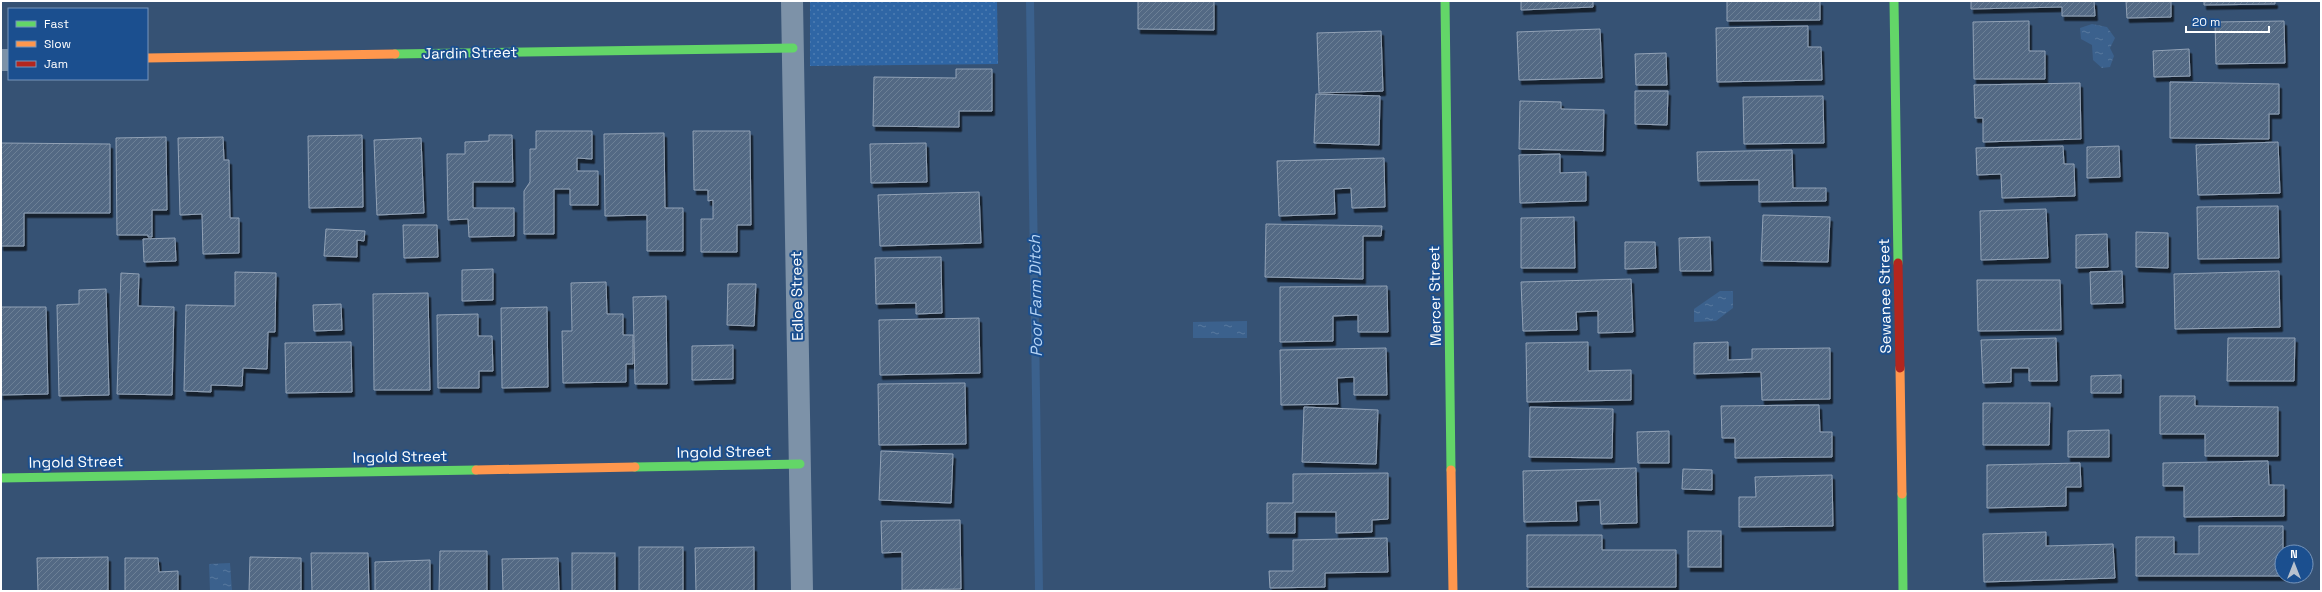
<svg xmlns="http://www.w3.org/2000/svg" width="2322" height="592" font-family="'Space Grotesk',sans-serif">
<defs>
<pattern id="park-dots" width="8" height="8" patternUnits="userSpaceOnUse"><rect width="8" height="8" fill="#2f66a5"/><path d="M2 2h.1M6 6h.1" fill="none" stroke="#4e7db2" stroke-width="1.8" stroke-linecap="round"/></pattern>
<pattern id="water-ripples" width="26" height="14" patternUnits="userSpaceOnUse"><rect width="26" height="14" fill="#3b618d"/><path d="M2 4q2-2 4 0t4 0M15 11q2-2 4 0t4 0" fill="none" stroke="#58799e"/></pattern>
<pattern id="building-hatch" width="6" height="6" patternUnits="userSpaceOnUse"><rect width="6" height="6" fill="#526984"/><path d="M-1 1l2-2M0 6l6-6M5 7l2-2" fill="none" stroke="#6c8096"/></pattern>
<filter id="shadow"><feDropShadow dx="2.5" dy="4.5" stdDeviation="0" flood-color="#0009"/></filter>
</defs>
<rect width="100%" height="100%" fill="#365274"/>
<polygon fill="url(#park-dots)" points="810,1 997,1 998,64 810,66"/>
<g fill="url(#water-ripples)">
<polygon points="2092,24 2107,27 2115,38 2110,48 2114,56 2110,67 2102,68 2093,60 2092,45 2081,39 2080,28"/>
<polygon points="1720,291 1733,291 1733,308 1716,321 1694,322 1694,309"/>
<polygon points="1247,321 1247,338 1193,338 1193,322"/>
<polygon points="230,563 232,591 210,591 209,564"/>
</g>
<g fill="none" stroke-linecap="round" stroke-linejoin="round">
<polyline stroke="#3b618d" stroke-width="8" points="1030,1 1039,591"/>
</g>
<g fill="url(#building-hatch)" stroke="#92a2b6" filter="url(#shadow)">
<polygon points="1138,1 1214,1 1214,30 1138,29"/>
<polygon points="1521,1 1593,1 1593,7 1521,10"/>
<polygon points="1727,1 1820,1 1820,20 1727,21"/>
<polygon points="1971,1 2094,1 2095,16 2062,16 2062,7 1971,9"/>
<polygon points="2126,1 2171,1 2171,17 2127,18"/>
<polygon points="2204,1 2275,1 2275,4 2204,5"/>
<polygon points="2029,21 2029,51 2045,51 2045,79 1974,79 1973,22"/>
<polygon points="2284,21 2285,63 2216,64 2215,22"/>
<polygon points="1808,26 1808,47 1821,47 1822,80 1717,82 1716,28"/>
<polygon points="1600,29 1602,78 1519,80 1517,32"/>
<polygon points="1381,31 1383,91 1319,93 1317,33"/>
<polygon points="2189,49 2190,76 2154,77 2153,51"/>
<polygon points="1666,53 1667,85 1636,85 1635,54"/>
<polygon points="956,69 992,69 992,111 959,111 959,127 873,126 874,77 956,78"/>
<polygon points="2170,82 2279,84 2279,114 2269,114 2269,139 2170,138"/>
<polygon points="2080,83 2081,139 1983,142 1983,118 1975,118 1974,85"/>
<polygon points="1635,91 1668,91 1667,125 1635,124"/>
<polygon points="1316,94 1380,96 1379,145 1314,143"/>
<polygon points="1823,96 1824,143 1744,144 1743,97"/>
<polygon points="1520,101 1561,102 1561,109 1604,110 1603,151 1519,149"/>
<polygon points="536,131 592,131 592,159 577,158 577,171 598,171 598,205 570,205 570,189 554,189 554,234 524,234 524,191 530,182 530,149 536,149"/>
<polygon points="693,131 750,131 751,225 737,225 737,252 701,252 701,219 713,219 713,200 708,201 708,190 694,190"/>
<polygon points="664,133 665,208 683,208 683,251 647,251 647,215 605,216 604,134"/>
<polygon points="362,135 363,207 309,208 308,136"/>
<polygon points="489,135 512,135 513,182 473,182 473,208 514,208 514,236 469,237 468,219 448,220 447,154 465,154 465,142 489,141"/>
<polygon points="166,137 167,210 152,210 152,237 148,237 148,235 117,235 116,138"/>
<polygon points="223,137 224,160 229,160 230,218 239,218 239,253 203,254 202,214 180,215 178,138"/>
<polygon points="421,138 424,213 377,215 374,140"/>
<polygon points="2278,142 2280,193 2198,195 2196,145"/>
<polygon points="1,143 110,144 110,213 24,213 24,246 1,246"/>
<polygon points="926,143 927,182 871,183 870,144"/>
<polygon points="2063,146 2064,164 2074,164 2075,196 2002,198 2001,174 1977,175 1976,148"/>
<polygon points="2119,146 2120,177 2087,178 2087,147"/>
<polygon points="1792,150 1793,188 1826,188 1826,201 1759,202 1759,180 1698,181 1697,152"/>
<polygon points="1560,154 1560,173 1586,172 1586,201 1520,203 1519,155"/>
<polygon points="1384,158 1385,207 1352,208 1351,188 1334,189 1335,214 1279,216 1277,161"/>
<polygon points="979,192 981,243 880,246 878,195"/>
<polygon points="2278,206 2279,258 2198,259 2197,207"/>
<polygon points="2046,209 2048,258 1981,260 1980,211"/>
<polygon points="1763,215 1830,217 1828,262 1761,261"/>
<polygon points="1574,217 1575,268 1521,268 1521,218"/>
<polygon points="1266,224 1382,226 1381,236 1363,236 1363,279 1265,277"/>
<polygon points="403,225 437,225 438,257 404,258"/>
<polygon points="326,229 365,231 364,241 357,240 357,257 324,256"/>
<polygon points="2136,232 2168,233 2168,268 2136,267"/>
<polygon points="2107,234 2108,267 2076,268 2076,235"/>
<polygon points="1710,237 1711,271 1680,271 1679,238"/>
<polygon points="175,238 176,261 144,262 143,239"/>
<polygon points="1625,242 1655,242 1656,268 1625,269"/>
<polygon points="941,257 942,313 916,314 916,303 876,304 875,258"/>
<polygon points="493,269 493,300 462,301 462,270"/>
<polygon points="2122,271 2123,303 2091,304 2090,272"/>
<polygon points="2279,271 2280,327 2175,329 2174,274"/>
<polygon points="235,272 276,273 275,332 268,332 267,369 243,368 242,386 211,385 211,392 184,391 186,305 235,306"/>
<polygon points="121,273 139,274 138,306 174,307 172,395 117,394"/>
<polygon points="1631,279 1633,332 1598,333 1598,311 1576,312 1577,330 1523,331 1521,282"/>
<polygon points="1977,280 2060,280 2061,330 1978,331"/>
<polygon points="606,282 607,314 623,314 623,335 633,335 633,364 626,364 626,382 563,383 562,331 572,331 571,283"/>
<polygon points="728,284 756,284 754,326 727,325"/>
<polygon points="1387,286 1388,332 1358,332 1358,315 1333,316 1333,341 1280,342 1280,287"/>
<polygon points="106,289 109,395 59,396 57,305 79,304 79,290"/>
<polygon points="428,293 430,390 374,390 373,294"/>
<polygon points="666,296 667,384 635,384 633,297"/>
<polygon points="341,304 342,330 314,331 313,305"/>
<polygon points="1,307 46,307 48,394 1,395"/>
<polygon points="547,307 548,387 502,388 501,308"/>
<polygon points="478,314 478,336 492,336 493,371 479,371 479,388 438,388 437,315"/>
<polygon points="979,318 980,373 880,375 879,320"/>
<polygon points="2056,338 2057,381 2029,381 2029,368 2011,368 2011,382 1983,383 1981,340"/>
<polygon points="2228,338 2295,338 2294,381 2227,381"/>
<polygon points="351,342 352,392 286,393 285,343"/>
<polygon points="1588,342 1588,371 1631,370 1631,400 1527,402 1526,343"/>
<polygon points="1728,342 1728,360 1752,359 1752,349 1830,348 1830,399 1762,400 1761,372 1694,374 1694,343"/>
<polygon points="733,345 733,379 692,380 692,346"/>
<polygon points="1386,348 1387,395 1354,395 1354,377 1337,378 1338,404 1281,405 1280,350"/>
<polygon points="2121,375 2121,393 2091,393 2091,376"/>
<polygon points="965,383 966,444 879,445 878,384"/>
<polygon points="2160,396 2195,396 2195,406 2278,407 2278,456 2205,456 2205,434 2160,434"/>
<polygon points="1983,403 2050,403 2049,445 1983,445"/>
<polygon points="1819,405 1820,432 1832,432 1832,457 1735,458 1735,438 1722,438 1721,406"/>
<polygon points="1304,407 1378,410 1376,464 1302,462"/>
<polygon points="1530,407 1613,409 1612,458 1529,457"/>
<polygon points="2109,430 2109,457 2068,457 2068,431"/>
<polygon points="1669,431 1669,463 1638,463 1637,432"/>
<polygon points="881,451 953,454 951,503 879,500"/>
<polygon points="2268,461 2269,485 2284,485 2284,516 2184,517 2184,486 2163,486 2163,463"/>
<polygon points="2080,463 2081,487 2066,487 2066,506 1987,508 1987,465"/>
<polygon points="1636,468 1637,523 1601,524 1600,500 1576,501 1577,521 1524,522 1523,471"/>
<polygon points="1683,469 1712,470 1712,490 1682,489"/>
<polygon points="1388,473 1388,519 1372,520 1372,532 1336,533 1336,512 1295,512 1295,533 1267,533 1267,503 1293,503 1293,474"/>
<polygon points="1832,475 1833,526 1739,527 1739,497 1756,497 1755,477"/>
<polygon points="960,520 961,589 902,590 902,552 882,553 881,521"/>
<polygon points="2199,526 2283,526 2283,576 2136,576 2136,537 2174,537 2174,554 2199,554"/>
<rect x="1688" y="531" width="33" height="36"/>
<polygon points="2046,532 2046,546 2113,544 2115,578 1984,582 1983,534"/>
<polygon points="1527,535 1602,535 1602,550 1676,550 1676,587 1527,587"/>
<polygon points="1387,538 1388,572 1325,573 1325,587 1270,588 1269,571 1293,571 1293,540"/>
<rect x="639" y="547" width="44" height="44"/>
<polygon points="754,547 754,591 696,591 695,548"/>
<polygon points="440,551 487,551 487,591 439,591"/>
<polygon points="311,553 368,553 369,591 312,591"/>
<rect x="572" y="553" width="43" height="38"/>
<polygon points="108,557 108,591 38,591 37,558"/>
<polygon points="250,557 301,558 301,591 249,591"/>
<polygon points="125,558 158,558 159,572 178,571 178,591 125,591"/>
<polygon points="558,558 559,591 503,591 502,559"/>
<polygon points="430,560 430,591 375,591 375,562"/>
</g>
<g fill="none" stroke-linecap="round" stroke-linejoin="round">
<g stroke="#7d92a8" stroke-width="22">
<polyline points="792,1 802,591"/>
<polyline points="1,60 9,60"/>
</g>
<g stroke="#63d668" stroke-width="9">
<polyline points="1445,1 1451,470"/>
<polyline points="1894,1 1898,263"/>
<polyline points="395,54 793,48"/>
<polyline points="635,467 800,464"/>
<polyline points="1,478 476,470"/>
<polyline points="1902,494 1903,591"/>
</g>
<g stroke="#ff974d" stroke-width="9">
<polyline points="147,58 395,54"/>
<polyline points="1900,368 1902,494"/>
<polyline points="476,470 635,467"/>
<polyline points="1451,470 1453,591"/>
</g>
<polyline stroke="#b3261e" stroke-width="9" points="1898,263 1900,368"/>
</g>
<g text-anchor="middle" stroke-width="4" stroke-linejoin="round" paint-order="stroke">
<g font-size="15" fill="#fff" stroke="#1b4f8f">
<text transform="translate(470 53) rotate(-1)" y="5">Jardin Street</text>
<text transform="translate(797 296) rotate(-91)" y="5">Edloe Street</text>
<text transform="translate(1435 296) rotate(-91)" y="5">Mercer Street</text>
<text transform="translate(1885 296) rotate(-91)" y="5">Sewanee Street</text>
<text transform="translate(724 452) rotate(-1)" y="5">Ingold Street</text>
<text transform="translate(400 457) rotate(-1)" y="5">Ingold Street</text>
<text transform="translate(76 462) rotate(-1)" y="5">Ingold Street</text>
</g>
<g font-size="16" font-style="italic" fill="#b5d3f5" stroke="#1b4f8f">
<text transform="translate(1035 296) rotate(-91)" y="6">Poor Farm Ditch</text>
</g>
</g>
<rect width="2322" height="592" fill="none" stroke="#ffffff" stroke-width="4"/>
<rect x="8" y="8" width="140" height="72" fill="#1b4f8f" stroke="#7695bc"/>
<rect x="16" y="21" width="20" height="6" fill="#63d668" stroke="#7695bc"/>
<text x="44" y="28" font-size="12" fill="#ffffff">Fast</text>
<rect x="16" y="41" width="20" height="6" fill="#ff974d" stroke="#7695bc"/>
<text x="44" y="48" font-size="12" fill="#ffffff">Slow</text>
<rect x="16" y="61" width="20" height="6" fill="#b3261e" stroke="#7695bc"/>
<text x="44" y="68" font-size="12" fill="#ffffff">Jam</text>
<g transform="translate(2294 564)"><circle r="19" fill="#1b4f8f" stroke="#7695bc"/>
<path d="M0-3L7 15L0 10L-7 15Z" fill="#b9c2ce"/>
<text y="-6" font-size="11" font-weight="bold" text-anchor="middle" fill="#ffffff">N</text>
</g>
<path d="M2186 26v6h83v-6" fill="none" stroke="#ffffff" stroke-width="2"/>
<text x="2192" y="26" font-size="12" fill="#ffffff" stroke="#1b4f8f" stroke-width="3" paint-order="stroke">20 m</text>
</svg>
